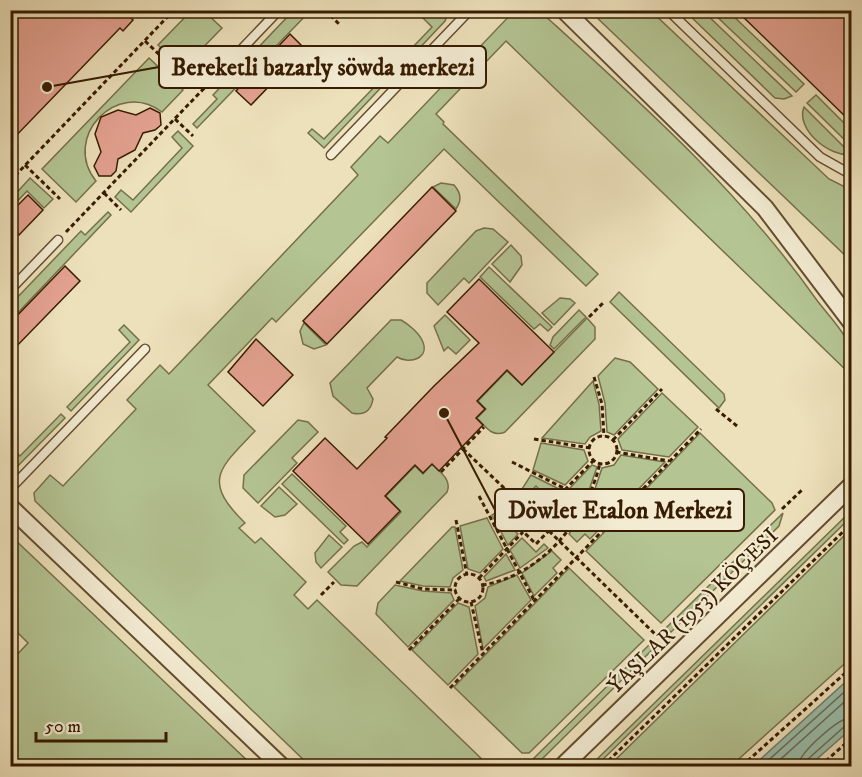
<svg xmlns="http://www.w3.org/2000/svg" width="862" height="777" font-family="'IM FELL DW Pica',serif">
<rect width="100%" height="100%" fill="#ede1bb"/>
<filter id="stains"><feTurbulence type="fractalNoise" baseFrequency=".00333" numOctaves="4"/><feColorMatrix values="0 0 0 0 .2 0 0 0 0 .09 0 0 0 0 .02 0 0 0 .5 -.17"/></filter>
<radialGradient id="worn" r=".72"><stop offset=".6" stop-color="#630" stop-opacity="0"/><stop offset="1" stop-color="#630" stop-opacity=".3"/></radialGradient>
<g fill="#b4c493" stroke="#76704a" stroke-width="1.5">
<path d="M515 10 537 11 543 14C641 103 739 190 816 299 827 314 847 334 852 352 853 358 852 368 851 375L506 41 436 114 444 122 443 124 598 274 586 286 444 149 276 322 272 318 208 385 255 431C220 468 201 480 245 523L239 528 255 543 261 538 306 582 294 595 308 609 317 600 489 766H310L35 501 34 493 50 475 63 486 136 409 127 400 160 365 169 374 358 175 351 167 380 136 388 143Z"/>
<polygon points="191,11 204,11 222,28 183,68 158,45"/>
<polygon points="293,11 310,11 197,128 193,124 217,99 213,95"/>
<polygon points="416,11 449,11 445,21 396,73 392,69 432,27"/>
<polygon points="590,11 651,11 829,179 851,190 851,261"/>
<polygon points="685,11 703,11 792,96 784,99 775,98"/>
<polygon points="711,11 728,11 804,84 796,92"/>
<path d="M149 58 183 90 162 112C117 78 61 138 96 181L76 202 42 169Z"/>
<polygon points="385,76 389,79 324,148 308,133 312,129 324,139"/>
<polygon points="816,95 851,130 851,146 807,103"/>
<path d="M804 107 851 154C830 158 795 129 804 107Z"/>
<polygon points="178,131 193,146 131,212 115,197 121,190 133,200 182,148 172,137"/>
<polygon points="30,178 53,199 44,208 27,191 11,208 11,199"/>
<path d="M441 183 454 185C461 193 462 200 456 209L433 187Z"/>
<polygon points="108,212 111,215 11,320 11,304 81,231 85,235"/>
<polygon points="484,228 493,229 508,242 469,283 464,278 438,305 427,293 427,283 476,231"/>
<polygon points="511,245 521,256 522,265 510,282 492,264"/>
<polygon points="489,267 552,327 548,331 540,324 534,329 480,277"/>
<polygon points="619,292 724,394 725,400 719,408 610,302"/>
<polygon points="560,298 570,299 575,303 554,325 542,313"/>
<polygon points="579,310 586,317 554,349 550,345 553,337"/>
<polygon points="445,315 470,340 456,354 448,347 444,351 434,326"/>
<path d="M587 318 595 327V339L505 432C492 438 485 426 477 418L486 409 478 401 507 371 522 385Z"/>
<path d="M391 320H401C408 324 418 332 422 340 431 358 410 365 397 357L367 388 373 399C371 411 364 416 352 413L333 396 330 383Z"/>
<polygon points="304,323 326,345 314,349 303,344 300,331"/>
<polygon points="124,325 139,340 71,411 67,407 130,342 119,330"/>
<polygon points="615,358 630,362 658,389 614,435 607,432 605,403 598,376"/>
<polygon points="593,381 599,404 601,431 590,437 585,444 542,438"/>
<polygon points="662,393 698,427 669,457 622,450 618,439"/>
<polygon points="61,414 65,418 11,473 11,447 20,456"/>
<polygon points="298,420 308,422 318,432 292,458 297,463 258,503 243,488 244,475"/>
<polygon points="700,433 772,503 775,510 661,623 586,551"/>
<polygon points="541,443 584,450 588,461 565,485 533,470"/>
<polygon points="621,455 665,462 617,511 592,498 602,468 614,465"/>
<path d="M432 464C441 473 452 480 447 492L357 586 341 585 328 572 354 546 362 542 367 547 401 512 386 496 415 466 423 474Z"/>
<polygon points="592,465 597,467 587,496 570,488"/>
<polygon points="292,474 346,526 340,532 348,540 344,544 282,484"/>
<polygon points="531,475 561,490 550,500 536,486 528,494 522,489"/>
<polygon points="279,487 297,504 285,515 275,517 261,506"/>
<polygon points="589,504 613,515 590,539 585,534 577,542 569,534"/>
<polygon points="506,506 511,511 503,520 518,534 508,545 492,515"/>
<polygon points="851,511 851,517 596,766 590,766"/>
<polygon points="783,513 779,526 671,632 666,628"/>
<polygon points="487,518 503,549 480,573 468,569 460,526"/>
<polygon points="452,527 455,527 463,570 453,578 450,587 423,586 400,581"/>
<polygon points="851,529 851,658 731,766 609,766"/>
<polygon points="329,535 342,547 321,568 316,562 315,553"/>
<polygon points="10,536 11,536 253,766 11,766 11,661 28,643 11,626"/>
<polygon points="522,538 536,552 544,544 548,548 520,568 510,550"/>
<polygon points="552,551 561,560 553,568 557,573 534,596 522,573"/>
<polygon points="506,554 515,570 486,581 484,577"/>
<polygon points="569,568 644,640 529,753 522,753 454,687"/>
<polygon points="517,575 531,600 483,649 475,606 485,598 488,587"/>
<polygon points="395,585 423,591 451,593 454,600 408,647 376,614 378,603"/>
<polygon points="458,603 469,607 478,654 448,685 412,650"/>
<polygon points="649,645 653,649 542,759 532,760"/>
</g>
<polygon fill="#9abeab" stroke="#737d67" stroke-width="1.5" points="851,677 851,729 809,766 753,766"/>
<g fill="none" stroke-linecap="round" stroke-linejoin="round">
<g stroke="#696d56" stroke-width="1.5">
<polyline points="762,766 852,685"/>
<polyline points="773,766 852,695"/>
<path d="M798 766C799 753 838 718 852 717"/>
<polyline points="806,766 808,759 845,726 852,725"/>
</g>
</g>
<g fill="#e4a291" stroke="#381c01" stroke-width="1.5">
<polygon points="10,10 137,10 130,17 133,20 123,31 120,28 10,142"/>
<polygon points="736,10 852,10 852,123"/>
<polygon points="290,34 305,49 251,105 236,91"/>
<polygon points="150,108 160,113 161,125 155,130 143,133 135,150 118,159 116,171 111,176 99,176 94,166 101,152 95,134 101,117 118,110 136,115"/>
<polygon points="432,187 456,211 327,344 303,321"/>
<polygon points="28,195 43,210 19,235 10,227 10,213"/>
<polygon points="65,266 80,281 10,353 10,323"/>
<polygon points="479,279 554,352 522,385 507,370 477,401 485,409 476,418 483,425 439,471 432,464 423,473 415,465 385,496 400,511 368,544 293,471 325,438 357,469 387,438 385,437 434,386 479,343 447,312"/>
<polygon points="256,339 293,375 263,406 228,372"/>
</g>
<g fill="none" stroke-linecap="round" stroke-linejoin="round">
<defs>
<g id="service">
<polyline points="668,10 820,157 852,175"/>
<polyline points="219,73 279,10"/>
<polyline points="331,155 470,10"/>
<polyline points="10,290 58,240"/>
<polyline points="10,489 145,349"/>
</g>
<g id="minor">
<polyline points="564,10 765,208 852,323"/>
<polyline points="10,507 281,766"/>
<polyline points="563,766 852,485"/>
</g>
</defs>
<use href="#service" stroke="#654d30" stroke-width="11"/>
<use href="#minor" stroke="#654d30" stroke-width="20"/>
<g stroke="#381c01" stroke-width="3" stroke-dasharray="4.5 3" stroke-linecap="butt">
<polyline points="325,10 340,25"/>
<polyline points="145,41 180,74"/>
<polyline points="175,119 193,136"/>
<polyline points="25,165 60,199"/>
<polyline points="10,181 174,10"/>
<polyline points="104,193 121,210"/>
<polyline points="66,232 211,81"/>
<polyline points="589,317 603,303"/>
<polyline points="10,357 16,363"/>
<polyline points="594,377 602,404 604,436"/>
<polyline points="716,409 737,426"/>
<circle cx="603" cy="450" r="14"/>
<polyline points="534,439 590,448"/>
<polyline points="613,440 662,389"/>
<polyline points="463,449 523,506"/>
<polyline points="616,452 669,461"/>
<polyline points="512,462 617,515"/>
<polyline points="441,472 484,427"/>
<polygon points="535,493 561,518 536,544 510,519"/>
<polyline points="479,496 534,600"/>
<polyline points="549,506 594,460"/>
<polyline points="782,509 803,489"/>
<polyline points="456,520 467,575"/>
<polyline points="549,531 655,634"/>
<circle cx="469" cy="588" r="14"/>
<polyline points="479,578 523,532"/>
<polyline points="396,582 423,589 456,590"/>
<path d="M482 585C542 576 587 519 600 463"/>
<polyline points="321,595 334,582"/>
<polyline points="471,602 483,654"/>
<polyline points="409,650 460,598"/>
<polyline points="450,688 701,429"/>
<polyline points="518,766 524,761"/>
<polyline points="603,766 852,523"/>
<polyline points="742,766 852,667"/>
<polyline points="820,766 852,738"/>
</g>
<use href="#service" stroke="#f3ecd3" stroke-width="8"/>
<use href="#minor" stroke="#f3ecd3" stroke-width="16"/>
</g>
<g text-anchor="middle" stroke-width="4.5" stroke-linejoin="round" paint-order="stroke">
<g font-size="22" fill="#381c01" stroke="#f3ecd3">
<text transform="translate(692 610) rotate(-44)" y="8">ÝAŞLAR (1953) KÖÇESI</text>
</g>
</g>
<path fill="none" stroke="#381c01" stroke-width="2" d="M47 87L159 67M444 413L495 510"/>
<g fill="#381c01" stroke="#f3ecd3" stroke-width="2">
<circle cx="47" cy="87" r="6"/>
<circle cx="444" cy="413" r="6"/>
</g>
<g fill="#f3ecd3" stroke="#381c01" stroke-width="2">
<rect x="159" y="46" width="327" height="42" rx="6"/>
<rect x="495" y="489" width="249" height="42" rx="6"/>
</g>
<g font-size="24" text-anchor="middle" font-weight="bold" fill="#381c01">
<text x="323" y="75">Bereketli bazarly söwda merkezi</text>
<text x="620" y="518">Döwlet Etalon Merkezi</text>
</g>
<rect width="862" height="777" fill="none" stroke="#ede1bb" stroke-width="36"/>
<rect x="12" y="12" width="838" height="753" fill="none" stroke="#381c01" stroke-width="3"/>
<rect x="18" y="18" width="826" height="741" fill="none" stroke="#381c01" stroke-width="1.5"/>
<path d="M36 732v9h130v-9" fill="none" stroke="#381c01" stroke-width="3"/>
<text x="45" y="732" font-size="18" fill="#381c01" stroke="#f3ecd3" stroke-width="4.5" paint-order="stroke">50 m</text>
<rect width="100%" height="100%" filter="url(#stains)"/>
<rect width="100%" height="100%" fill="url(#worn)"/>
</svg>
